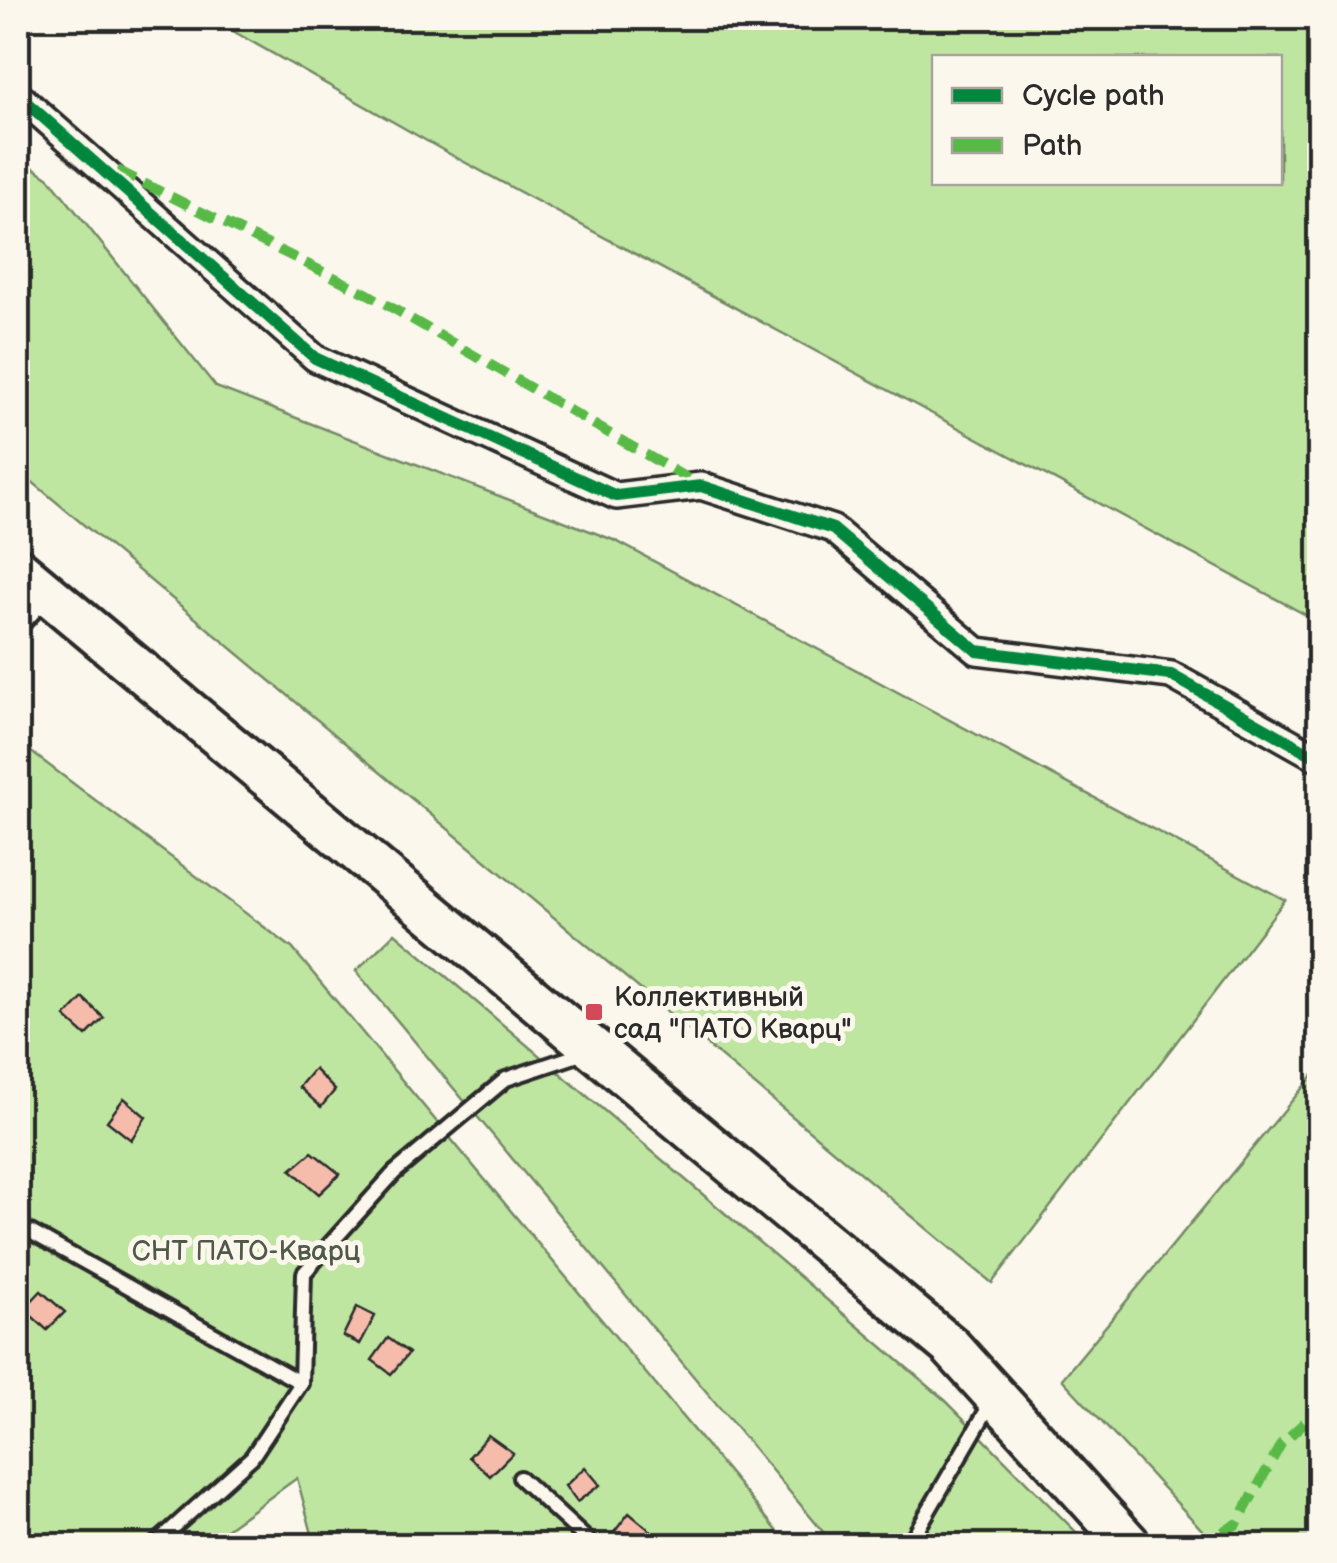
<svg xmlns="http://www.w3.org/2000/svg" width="1337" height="1563" font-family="'Balsamiq Sans',sans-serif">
<rect width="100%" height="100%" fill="#fbf7ec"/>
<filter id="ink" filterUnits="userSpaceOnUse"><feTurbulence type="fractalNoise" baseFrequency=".01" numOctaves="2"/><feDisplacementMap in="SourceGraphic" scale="20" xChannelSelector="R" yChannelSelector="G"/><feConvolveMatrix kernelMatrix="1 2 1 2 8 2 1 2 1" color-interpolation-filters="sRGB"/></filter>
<g filter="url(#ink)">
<g fill="#bfe6a1" stroke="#758866" stroke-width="2.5" fill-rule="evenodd">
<path d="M210 18H1319V622L455 157ZM934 58H1280V182H934Z"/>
<polygon points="18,157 49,178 216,387 616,541 1285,900 992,1283 18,470"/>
<polygon points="18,742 292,948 789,1545 315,1545 297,1478 204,1545 18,1545"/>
<polygon points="395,933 946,1401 1089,1545 834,1545 356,971"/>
<polygon points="1319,1068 1319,1545 1216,1545 1062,1379"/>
</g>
<g fill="#f5bcac" stroke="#2b2b2b" stroke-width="2.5">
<polygon points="83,998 104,1018 86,1036 65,1017"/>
<polygon points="314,1069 335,1090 321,1107 299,1087"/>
<polygon points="124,1098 146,1117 131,1140 107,1121"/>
<polygon points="312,1152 340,1174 319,1194 291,1170"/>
<polygon points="41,1291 65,1312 47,1330 24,1309"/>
<polygon points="357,1307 375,1316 360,1344 343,1336"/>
<polygon points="388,1338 409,1353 391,1374 372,1360"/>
<polygon points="488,1435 513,1453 490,1476 469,1457"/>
<polygon points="585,1467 600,1485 577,1502 565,1486"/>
<polygon points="629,1513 652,1532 643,1546 625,1546 612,1535"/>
</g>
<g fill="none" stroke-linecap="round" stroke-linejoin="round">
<defs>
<g id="service">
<polyline points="18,629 47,598"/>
<polyline points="18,1225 301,1383"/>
<polyline points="520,1478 594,1546"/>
<polyline points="153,1546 252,1457 301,1383 304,1273 394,1173 506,1079 587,1052"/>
<polyline points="908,1546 991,1403"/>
</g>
<polyline id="minor" points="18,95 315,358 616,496 701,486 833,529 977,651 1171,675 1320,759"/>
<polyline id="primary" points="18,569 950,1346 1131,1546"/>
</defs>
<use href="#service" stroke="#2b2b2b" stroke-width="20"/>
<use href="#minor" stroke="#2b2b2b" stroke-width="32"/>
<use href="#primary" stroke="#2b2b2b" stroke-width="48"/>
<use href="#service" stroke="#fbf7ec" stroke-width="12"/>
<use href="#minor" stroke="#fbf7ec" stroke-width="25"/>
<use href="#primary" stroke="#fbf7ec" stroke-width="40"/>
<g stroke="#58b947" stroke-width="10" stroke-dasharray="20 10" stroke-linecap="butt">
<polyline points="117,170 368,294 697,484"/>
<polyline points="1196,1546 1237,1524 1281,1444 1320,1408"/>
</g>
<defs>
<polyline id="cycleway" points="18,95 315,358 616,496 701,486 833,529 977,651 1171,675 1320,759"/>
</defs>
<use href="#cycleway" stroke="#fbf7ec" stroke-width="19"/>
<use href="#cycleway" stroke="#00873e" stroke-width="12"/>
</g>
</g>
<rect fill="#d1495b" stroke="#fbf7ec" stroke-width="4" x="584" y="1002" width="20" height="20" rx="5"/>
<g text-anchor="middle" stroke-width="10" stroke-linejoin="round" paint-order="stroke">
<g font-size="28" fill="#2b2b2b" stroke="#fbf7ec" text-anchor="start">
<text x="614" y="1006">Коллективный<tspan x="614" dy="32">сад "ПАТО Кварц"</tspan></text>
</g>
<g font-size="28" fill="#505a48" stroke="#fbf7ec">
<text x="246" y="1260">СНТ ПАТО-Кварц</text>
</g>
</g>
<rect width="1337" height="1563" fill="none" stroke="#fbf7ec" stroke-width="60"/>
<rect x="30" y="30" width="1277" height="1503" fill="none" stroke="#2b2b2b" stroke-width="4" filter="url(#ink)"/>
<rect x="932" y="55" width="350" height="130" fill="#fbf7ec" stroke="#a8a59f" stroke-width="2.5"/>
<rect x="952" y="88" width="50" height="15" fill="#00873e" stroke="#a8a59f" stroke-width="2.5"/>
<text x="1022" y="105" font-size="30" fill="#2b2b2b">Cycle path</text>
<rect x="952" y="138" width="50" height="15" fill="#58b947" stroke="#a8a59f" stroke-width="2.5"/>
<text x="1022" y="155" font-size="30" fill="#2b2b2b">Path</text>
</svg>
